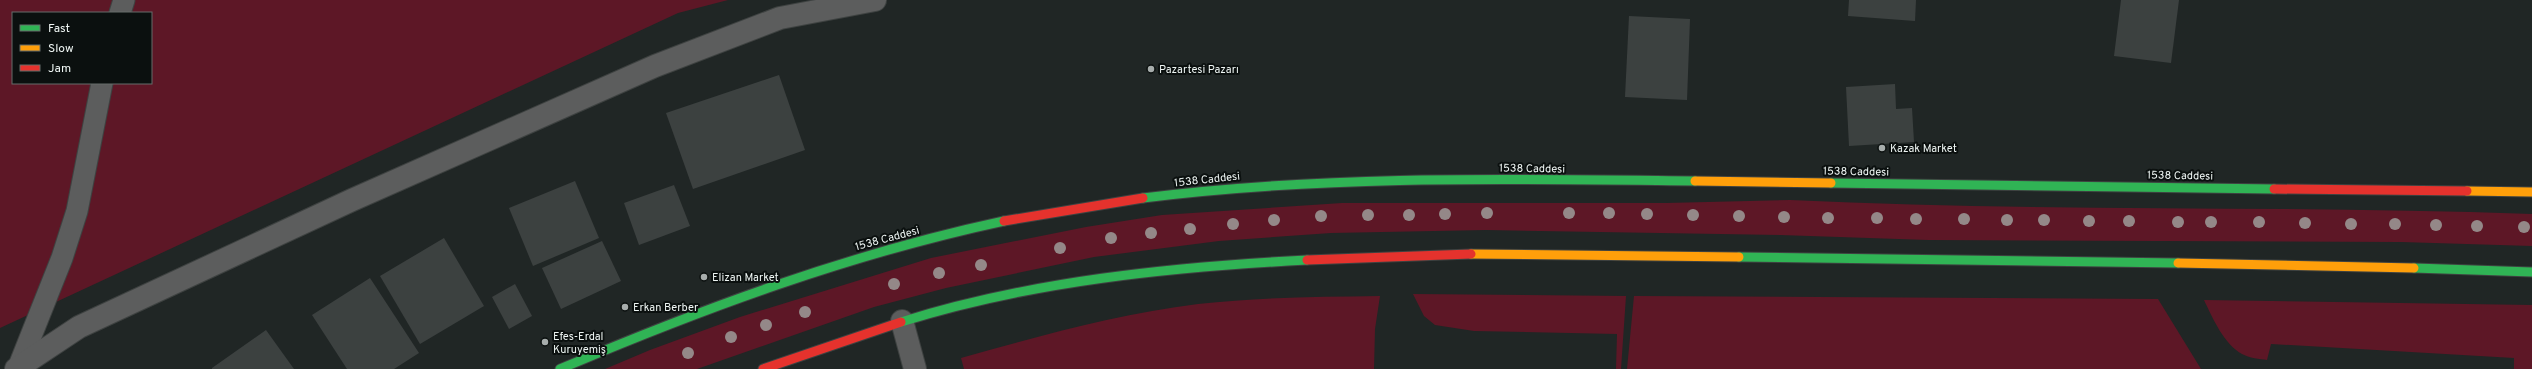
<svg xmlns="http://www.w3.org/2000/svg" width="2532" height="369" font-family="Overpass,sans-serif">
<rect width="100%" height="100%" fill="#202625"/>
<g fill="#5d1726" fill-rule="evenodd">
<path d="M0 0H728L678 13 0 328ZM13 13H151V83H13Z"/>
<path d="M1790 200C2037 212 2285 205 2532 214V246L2401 242 1928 240 1780 235 1486 230 1331 233 1219 241 1094 257 946 288 874 307 697 369H605L650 350 740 317 931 258 1086 227 1162 215 1342 203H1666Z"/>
<polygon points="1413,294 1626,296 1621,369 1616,369 1617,334 1474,331 1435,325 1424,316"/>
<path d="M1380 296 1375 329 1374 369H964L961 358C1039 336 1118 314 1198 304 1259 297 1319 297 1380 296Z"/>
<polygon points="1634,296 2158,299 2201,369 1627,369"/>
<path d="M2204 300 2532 305V369H2514V358L2271 344 2267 360C2260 359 2249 358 2242 354 2224 344 2213 319 2204 300Z"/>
</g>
<g fill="#3c4140">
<polygon points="1849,0 1916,0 1915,21 1848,16"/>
<polygon points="2121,0 2179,0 2171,63 2114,56"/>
<polygon points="1629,16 1690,19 1687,100 1625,97"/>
<polygon points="779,75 805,150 693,189 666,113"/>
<polygon points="1895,84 1896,109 1912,108 1914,142 1849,146 1846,87"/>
<polygon points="575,181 599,238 533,266 509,208"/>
<polygon points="674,185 690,226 639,245 624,203"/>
<polygon points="444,238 484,306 420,344 380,276"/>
<polygon points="602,241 621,281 561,309 542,268"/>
<polygon points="370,278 419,353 394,369 347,369 312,315"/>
<polygon points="515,284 532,316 509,329 492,297"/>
<polygon points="266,330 294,369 212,369 212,368"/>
</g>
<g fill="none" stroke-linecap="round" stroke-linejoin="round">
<defs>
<g id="lane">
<polyline points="120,13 124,0"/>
<polyline points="19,366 62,258 77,211 102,83"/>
</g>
<g id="street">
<polyline points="902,321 915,369"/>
<polyline points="16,369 79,327 352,200 655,66 780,18 875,0"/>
</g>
<g id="fast">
<polyline points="1831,183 2274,189"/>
<path d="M1143 198C1326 175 1511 179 1695 181"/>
<polyline points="1739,257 2178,263"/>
<polyline points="2414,268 2532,272"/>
<path d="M901 322C1031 281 1172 267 1307 260"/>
<path d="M560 369C704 308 850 254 1004 221"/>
</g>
<g id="slow">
<polyline points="1695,181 1831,183"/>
<polyline points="2467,191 2532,192"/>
<polyline points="1471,254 1739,257"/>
<polyline points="2178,263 2414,268"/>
</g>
<g id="jam">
<polyline points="2274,189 2467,191"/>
<polyline points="1004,221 1143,198"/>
<polyline points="1307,260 1471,254"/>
<polyline points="763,369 901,322"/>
</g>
</defs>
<use href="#lane" stroke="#3e4241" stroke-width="23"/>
<use href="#street" stroke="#3e4241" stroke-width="24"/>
<use href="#fast" stroke="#3e4241" stroke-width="11"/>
<use href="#slow" stroke="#3e4241" stroke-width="11"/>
<use href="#jam" stroke="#3e4241" stroke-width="11"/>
<use href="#lane" stroke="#5c5d5d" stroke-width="21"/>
<use href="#street" stroke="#5c5d5d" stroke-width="22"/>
<use href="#fast" stroke="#30b455" stroke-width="9"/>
<use href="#slow" stroke="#ff9f0a" stroke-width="9"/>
<use href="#jam" stroke="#e5322d" stroke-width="9"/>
</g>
<g fill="#948888">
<circle cx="1487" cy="213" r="6"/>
<circle cx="1569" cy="213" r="6"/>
<circle cx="1609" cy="213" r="6"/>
<circle cx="1445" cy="214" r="6"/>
<circle cx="1647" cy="214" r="6"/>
<circle cx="1368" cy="215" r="6"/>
<circle cx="1409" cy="215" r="6"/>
<circle cx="1693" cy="215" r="6"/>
<circle cx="1321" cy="216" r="6"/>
<circle cx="1739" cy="216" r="6"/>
<circle cx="1784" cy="217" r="6"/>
<circle cx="1828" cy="218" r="6"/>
<circle cx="1877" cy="218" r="6"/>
<circle cx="1916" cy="219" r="6"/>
<circle cx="1964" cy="219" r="6"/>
<circle cx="1274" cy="220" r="6"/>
<circle cx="2007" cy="220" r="6"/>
<circle cx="2044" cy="220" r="6"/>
<circle cx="2089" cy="221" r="6"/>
<circle cx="2129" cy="221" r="6"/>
<circle cx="2178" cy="222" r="6"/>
<circle cx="2211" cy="222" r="6"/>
<circle cx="2259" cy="222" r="6"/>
<circle cx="2305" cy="223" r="6"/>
<circle cx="1233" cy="224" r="6"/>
<circle cx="2351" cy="224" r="6"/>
<circle cx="2395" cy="224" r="6"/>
<circle cx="2436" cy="225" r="6"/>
<circle cx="2477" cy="226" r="6"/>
<circle cx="2524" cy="227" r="6"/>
<circle cx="1190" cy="229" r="6"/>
<circle cx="1151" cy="233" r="6"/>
<circle cx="1111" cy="238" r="6"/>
<circle cx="1060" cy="248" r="6"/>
<circle cx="981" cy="265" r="6"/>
<circle cx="939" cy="273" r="6"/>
<circle cx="894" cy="284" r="6"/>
<circle cx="805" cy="312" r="6"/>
<circle cx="766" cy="325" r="6"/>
<circle cx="731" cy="337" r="6"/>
<circle cx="688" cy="353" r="6"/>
</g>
<g fill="#a7adac" stroke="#0b100f" stroke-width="1.5">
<circle cx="1151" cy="69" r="4"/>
<circle cx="1882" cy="148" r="4"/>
<circle cx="704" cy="277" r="4"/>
<circle cx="625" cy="307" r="4"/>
<circle cx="545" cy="342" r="4"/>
</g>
<g text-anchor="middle" stroke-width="4" stroke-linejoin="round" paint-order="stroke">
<g font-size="11" fill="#eff6f4" stroke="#0b100f" text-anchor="start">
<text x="1159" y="73">Pazartesi Pazarı</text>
<text x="1890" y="152">Kazak Market</text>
<text x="712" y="281">Elizan Market</text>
<text x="633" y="311">Erkan Berber</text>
<text x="553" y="340">Efes-Erdal<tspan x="553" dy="13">Kuruyemiş</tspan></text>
</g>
<g font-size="11" fill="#eff6f4" stroke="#0b100f">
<text transform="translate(1532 168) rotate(1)" y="4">1538 Caddesi</text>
<text transform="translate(1856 171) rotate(1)" y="4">1538 Caddesi</text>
<text transform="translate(2180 175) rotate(1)" y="4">1538 Caddesi</text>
<text transform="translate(1207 179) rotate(-6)" y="4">1538 Caddesi</text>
<text transform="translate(887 238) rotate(-15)" y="4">1538 Caddesi</text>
</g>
</g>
<rect x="12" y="12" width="140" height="72" fill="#0b100f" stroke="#666c6b"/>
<rect x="20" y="25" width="20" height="6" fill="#30b455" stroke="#666c6b"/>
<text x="48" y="32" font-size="12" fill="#eff6f4">Fast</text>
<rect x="20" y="45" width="20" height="6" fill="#ff9f0a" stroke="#666c6b"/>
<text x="48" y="52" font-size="12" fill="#eff6f4">Slow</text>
<rect x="20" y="65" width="20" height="6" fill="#e5322d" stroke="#666c6b"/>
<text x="48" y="72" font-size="12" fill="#eff6f4">Jam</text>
</svg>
